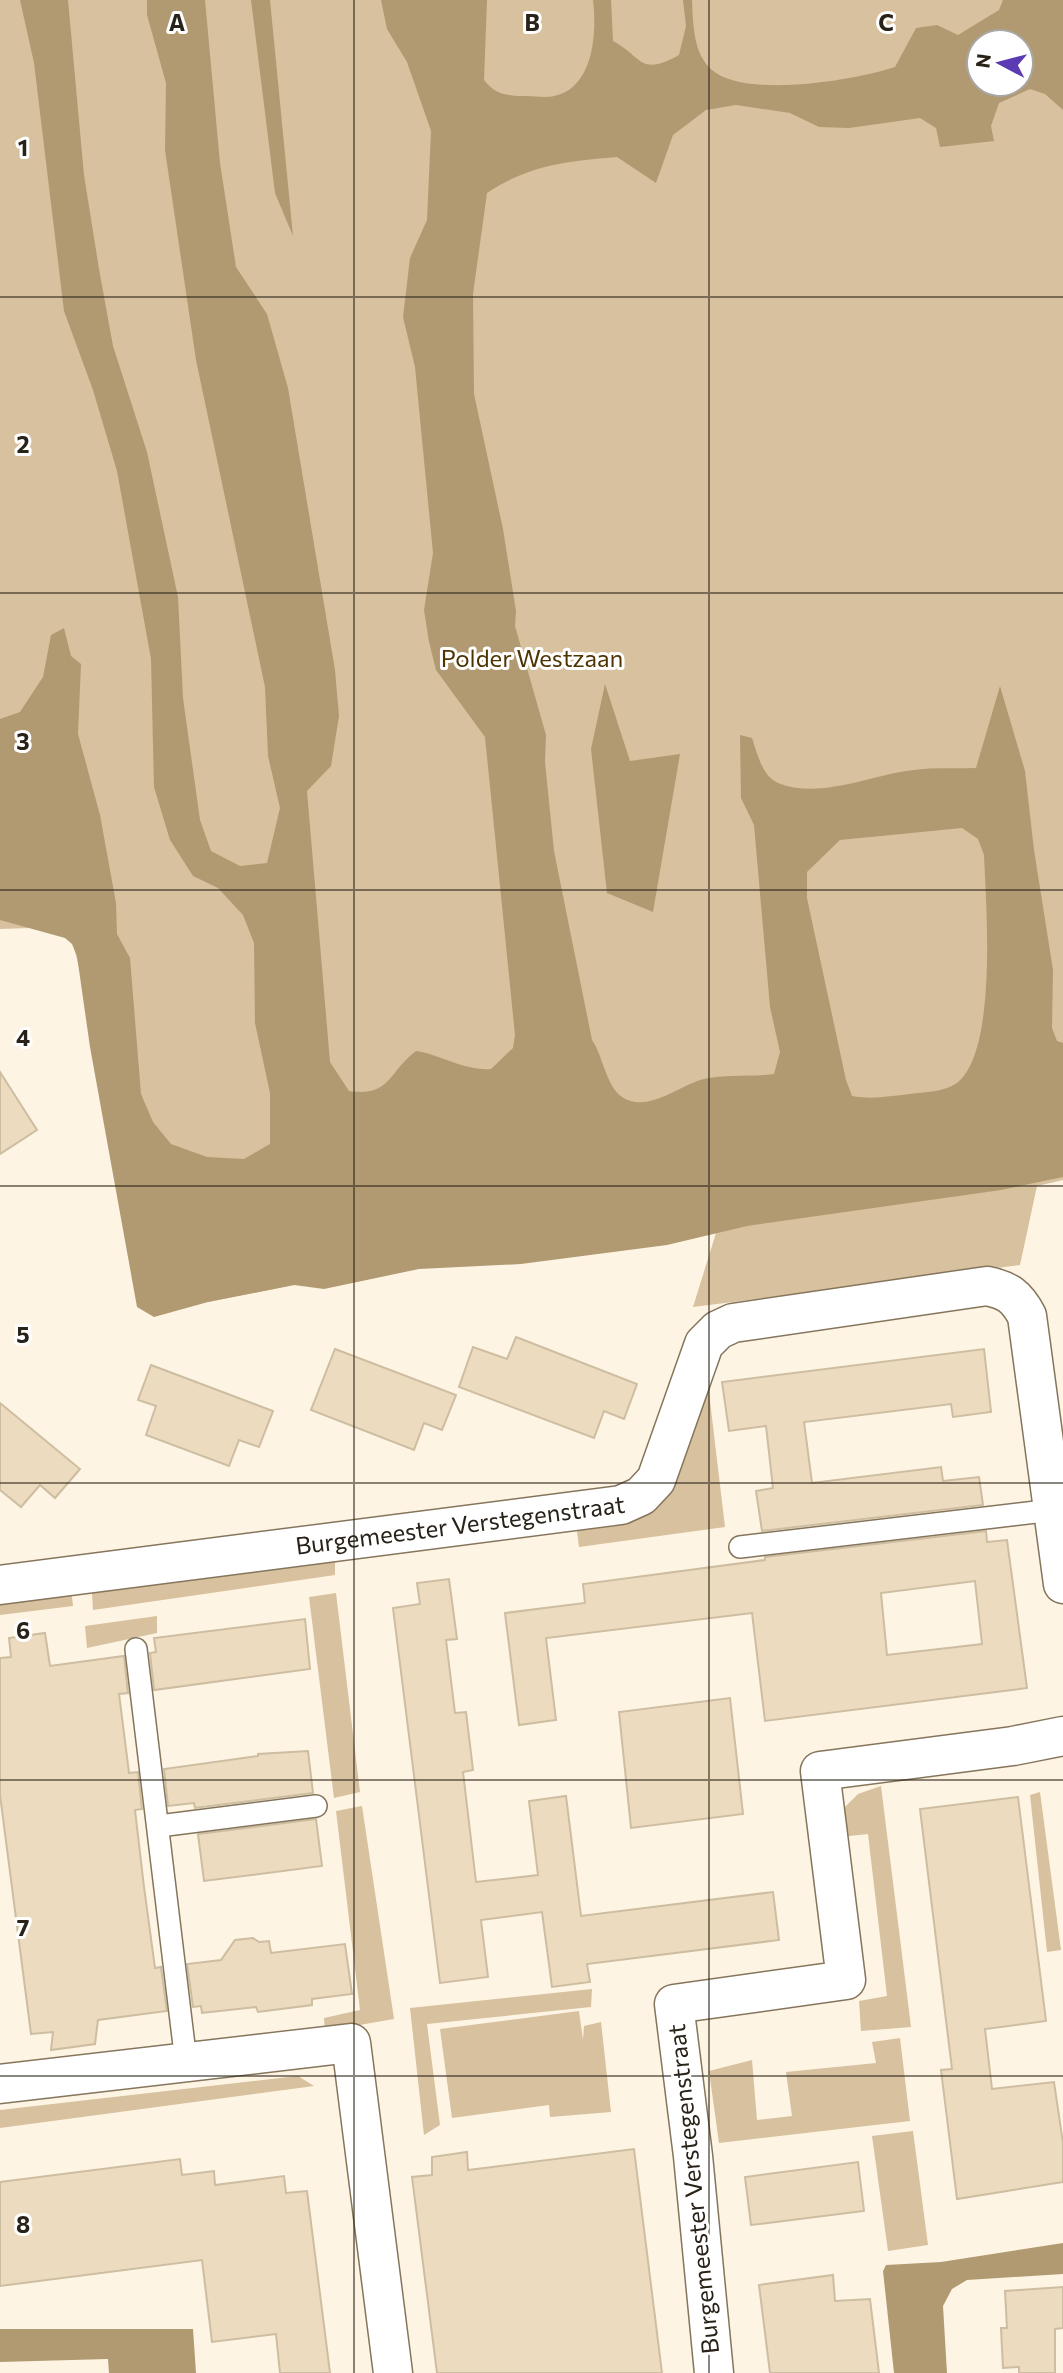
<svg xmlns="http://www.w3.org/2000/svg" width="1063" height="2373" font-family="Commissioner,sans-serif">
<rect width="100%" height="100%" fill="#fef4e3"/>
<g fill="#d7c19e" fill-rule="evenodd">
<path d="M0 0H1063V1180L1037 1186 1020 1265 693 1307 716 1233 656 1245 509 1263 420 1268 294 1285 208 1302 81 975 73 944 62 927 0 929ZM979 42H1021V84H979Z"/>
<polygon points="708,1384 725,1527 579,1547 576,1523 655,1507"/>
<polygon points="335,1560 335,1575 93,1610 92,1593"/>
<polygon points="71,1588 73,1606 0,1615 0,1598"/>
<polygon points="336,1593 360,1792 334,1798 309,1597"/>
<polygon points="157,1616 157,1633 87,1648 85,1626"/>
<polygon points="881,1786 911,2027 861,2031 859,2001 887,1996 868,1834 840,1837 840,1812 858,1794"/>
<polygon points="1040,1792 1061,1950 1047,1952 1030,1795"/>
<polygon points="362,1806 394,2019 325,2031 324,2018 360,2010 336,1811"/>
<polygon points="592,1989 591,2007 427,2024 440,2125 424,2135 410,2008"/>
<polygon points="579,2011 583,2040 584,2026 601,2022 611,2112 550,2117 549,2105 452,2118 440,2029"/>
<polygon points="900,2038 910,2121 719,2143 709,2071 752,2060 757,2120 792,2116 786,2072 876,2063 872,2042"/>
<polygon points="298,2076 314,2086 0,2128 0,2110"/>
<polygon points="913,2131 928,2245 888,2251 872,2136"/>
</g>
<g fill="#b19a72" fill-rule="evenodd">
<path d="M20 0H68L84 175 99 269 113 346 147 452 178 597 183 698 200 820 211 851 240 866 267 863 280 808 268 756 265 687 196 360 165 150 166 83 147 15V0H205L220 163 236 267 267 314 288 388 335 670 339 716 331 766 307 791 330 1062 349 1091C391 1097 388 1072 416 1051 442 1055 464 1071 491 1069L513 1048 515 1035 485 737 436 670 429 642 424 610 433 553 415 367 403 317 410 258 427 220 431 131 407 62 387 29 381 0H487L484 80C496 95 507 96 527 96 535 96 546 98 554 96 594 88 597 32 593 0H611L613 41C643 57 639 77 679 55L686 26 683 0H692C693 23 693 54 712 70 745 99 856 80 895 67L916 28 937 25 958 35 999 10 1003 0H1063V110L1045 94 1030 89 999 103 991 126 994 141 940 147 936 128 920 118 849 128 819 127 790 113 736 105 706 110 673 135 656 183 617 157C568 161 529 165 487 193L473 294 474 394 503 529 516 611 515 626 546 735 545 762 554 851 592 1040C603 1056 606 1086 622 1097 648 1114 679 1085 704 1079 726 1074 751 1077 774 1074L780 1052 770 1007 754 825 741 798 740 735 752 738C757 753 762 776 778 783 818 799 867 777 906 771 929 767 953 769 976 768L1000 686 1025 771 1034 850 1053 970 1052 1028 1057 1041 1063 1043V1177L1001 1190 747 1226 667 1245 521 1264 419 1269 324 1289 294 1285 208 1302 154 1317 137 1307 90 1047 77 956 72 944 65 938 0 920V719L20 712 43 677 51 635 64 628 71 656 81 664 78 734 100 815 116 903 117 934 130 958 141 1094 153 1122 171 1144 207 1157 244 1159 270 1144V1093L255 1023 254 943 243 915 218 888 193 876 170 840 154 787 151 659 117 471 93 390 64 311 34 63ZM979 42H1021V84H979ZM962 828 978 839 984 855C986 903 998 1051 957 1083 944 1092 925 1092 910 1094 890 1096 872 1100 852 1096L846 1080 807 898V872L840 840Z"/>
<polygon points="251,0 270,0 293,236 275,193"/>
<polygon points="605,684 630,761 680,754 653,912 607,893 591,749"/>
<polygon points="1063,2243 1063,2274 967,2280 952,2289 943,2306 947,2373 894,2373 883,2271 886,2265 941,2262"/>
<polygon points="0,2329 193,2329 196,2373 109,2373 108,2359 0,2362"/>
</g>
<g fill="#eddbbf" stroke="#cdbda1" stroke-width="2" fill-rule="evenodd">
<polygon points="0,1072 37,1130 0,1154"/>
<polygon points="516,1337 637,1384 624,1419 604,1411 594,1438 459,1387 473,1347 507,1359"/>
<polygon points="335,1349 456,1395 442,1430 424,1423 414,1450 311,1410"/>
<polygon points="984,1349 991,1412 953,1417 951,1404 804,1422 812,1483 941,1467 943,1481 979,1477 983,1505 762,1531 756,1491 773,1488 766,1426 729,1431 722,1382"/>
<polygon points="151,1365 273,1411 259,1447 239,1440 229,1466 146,1435 156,1406 138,1400"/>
<polygon points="0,1403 80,1469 55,1498 40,1485 21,1507 0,1490"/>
<path d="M986 1531 987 1542 1007 1540 1027 1688 765 1721 752 1613 546 1638 556 1720 519 1725 505 1613 585 1603 583 1584 765 1560V1557ZM975 1581 982 1644 887 1655 881 1593Z"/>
<polygon points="449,1579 457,1639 446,1640 455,1713 466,1712 473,1770 463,1772 476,1882 538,1875 529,1801 566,1796 581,1916 773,1892 779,1940 587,1964 590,1982 552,1987 542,1912 481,1920 488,1977 440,1983 393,1608 420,1604 417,1583"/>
<polygon points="305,1619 310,1669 154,1690 150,1653 156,1652 154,1638"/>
<polygon points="45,1633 50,1666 124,1656 128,1693 119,1694 129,1773 138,1772 142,1809 135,1810 144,1887 155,1968 161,1967 167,2011 98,2020 95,2044 51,2050 53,2032 31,2034 0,1795 0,1658 11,1657 9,1638"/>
<polygon points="730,1698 743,1814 631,1828 619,1712"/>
<polygon points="308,1751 313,1793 195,1808 194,1803 168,1806 164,1769 258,1756 258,1754"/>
<polygon points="1018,1797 1046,2021 985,2029 992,2089 1054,2082 1063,2143 1063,2182 957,2199 941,2070 952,2069 920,1809"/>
<polygon points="316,1819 322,1866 204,1881 198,1834"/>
<polygon points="253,1938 259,1942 269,1941 271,1953 345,1944 352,1994 312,1999 312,2005 258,2012 256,2007 202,2013 201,2006 193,2007 187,1964 221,1960 235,1940"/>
<polygon points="634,2149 662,2373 437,2373 412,2177 432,2175 432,2157 467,2152 468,2170"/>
<polygon points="180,2159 182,2175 214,2171 215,2185 284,2176 286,2193 307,2191 330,2373 280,2373 276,2334 212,2342 202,2260 0,2286 0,2182"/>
<polygon points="858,2162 864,2211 751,2225 745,2177"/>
<polygon points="833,2275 835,2301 870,2299 879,2373 770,2373 759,2285"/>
<polygon points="1063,2287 1063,2328 1055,2329 1055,2373 1019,2373 1019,2367 1003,2368 1001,2328 1007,2328 1005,2291"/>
</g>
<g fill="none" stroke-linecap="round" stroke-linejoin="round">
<defs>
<g id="lane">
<polyline points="740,1547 1053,1510"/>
<polyline points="136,1649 186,2062"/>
<polyline points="159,1826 316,1806"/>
</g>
<g id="street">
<path id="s1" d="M0 1585 621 1505 641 1496 656 1480 704 1344 718 1330 733 1323 987 1286C1008 1290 1017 1297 1027 1316L1063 1584"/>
<polyline points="0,2084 351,2043 393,2373"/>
<polyline points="714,2373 693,2156 674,2004 846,1980 820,1771 1013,1746 1063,1736"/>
</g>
</defs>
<use href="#lane" stroke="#85755c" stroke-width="24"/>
<use href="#street" stroke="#85755c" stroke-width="41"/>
<use href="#lane" stroke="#fff" stroke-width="21"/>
<use href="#street" stroke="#fff" stroke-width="38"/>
</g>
<path fill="none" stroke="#292218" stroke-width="2" stroke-opacity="0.55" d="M354 0V2373M709 0V2373M0 297H1063M0 593H1063M0 890H1063M0 1186H1063M0 1483H1063M0 1780H1063M0 2076H1063"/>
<g text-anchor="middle" stroke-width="6" stroke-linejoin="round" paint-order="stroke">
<g font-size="24" fill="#4d3400" stroke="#fff">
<text x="532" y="667">Polder Westzaan</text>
</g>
<g font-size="24" fill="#292218" stroke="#fff">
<text dy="8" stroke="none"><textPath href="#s1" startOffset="464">Burgemeester Verstegenstraat</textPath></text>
<text transform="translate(694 2189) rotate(-96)" y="8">Burgemeester Verstegenstraat</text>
</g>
</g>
<g font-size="23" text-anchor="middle" font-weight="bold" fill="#292218" stroke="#fff" stroke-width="6" stroke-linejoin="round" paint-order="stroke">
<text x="177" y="31">A</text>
<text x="532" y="31">B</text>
<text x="886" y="31">C</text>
<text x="23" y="156">1</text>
<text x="23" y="453">2</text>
<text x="23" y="750">3</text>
<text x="23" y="1046">4</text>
<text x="23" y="1343">5</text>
<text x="23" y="1639">6</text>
<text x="23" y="1936">7</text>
<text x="23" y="2233">8</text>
</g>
<g transform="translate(1000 63) rotate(277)"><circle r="33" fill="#ffffff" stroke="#a9a7a3" stroke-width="2"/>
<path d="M0-5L12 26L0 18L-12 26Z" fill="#5b3bb3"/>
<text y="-10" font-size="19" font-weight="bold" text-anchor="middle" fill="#292218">N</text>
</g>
</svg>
